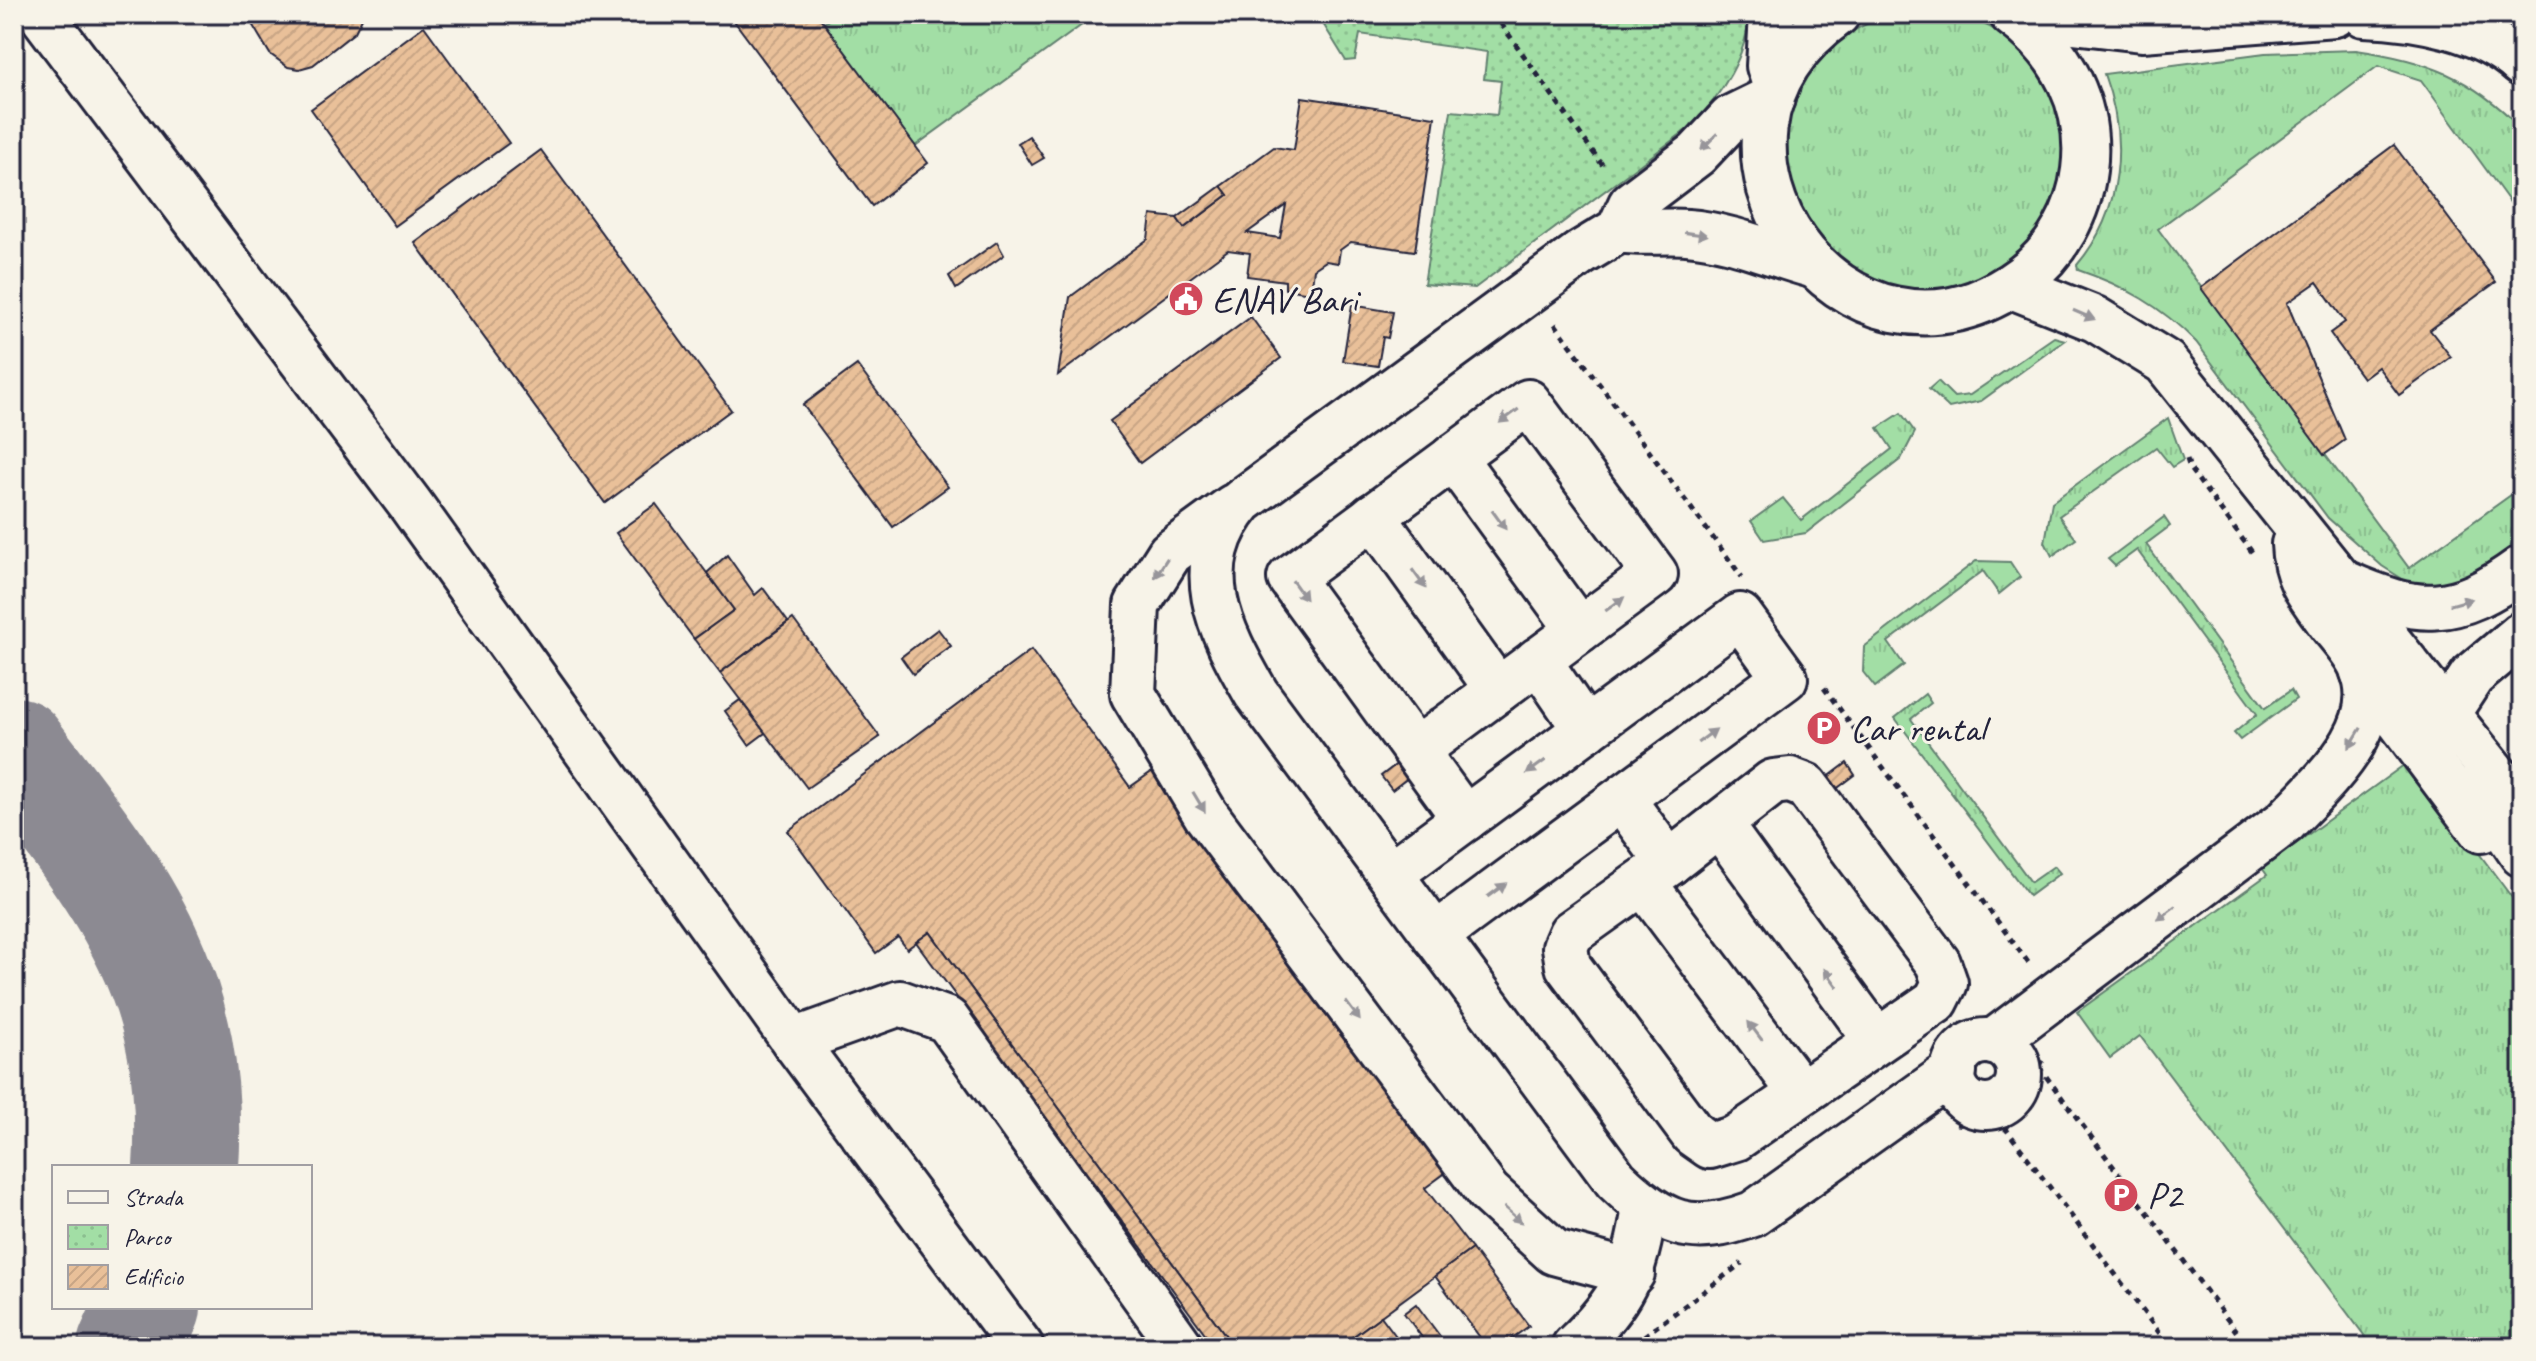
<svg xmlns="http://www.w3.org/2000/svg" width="2536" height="1361" font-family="Caveat,sans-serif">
<defs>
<pattern id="grass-tufts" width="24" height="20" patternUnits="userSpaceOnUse" patternTransform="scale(2)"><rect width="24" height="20" fill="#a2dea5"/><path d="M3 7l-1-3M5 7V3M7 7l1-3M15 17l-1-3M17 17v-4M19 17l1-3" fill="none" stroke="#8bbe8f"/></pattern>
<pattern id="park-dots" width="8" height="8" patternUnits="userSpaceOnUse" patternTransform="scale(2)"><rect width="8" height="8" fill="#a2dea5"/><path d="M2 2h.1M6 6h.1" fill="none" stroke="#8bbe8f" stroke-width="1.8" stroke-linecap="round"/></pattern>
<pattern id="building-hatch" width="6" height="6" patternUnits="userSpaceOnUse" patternTransform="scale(2)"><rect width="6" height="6" fill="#e9c099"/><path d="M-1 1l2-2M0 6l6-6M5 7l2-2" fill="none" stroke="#c8a585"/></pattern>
</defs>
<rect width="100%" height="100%" fill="#f7f3e8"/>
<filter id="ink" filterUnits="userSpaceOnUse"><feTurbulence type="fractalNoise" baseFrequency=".0125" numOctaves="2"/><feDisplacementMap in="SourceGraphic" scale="16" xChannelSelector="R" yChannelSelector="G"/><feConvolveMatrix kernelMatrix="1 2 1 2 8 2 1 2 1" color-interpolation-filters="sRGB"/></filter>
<g filter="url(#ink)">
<g fill="url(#grass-tufts)" stroke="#628070" stroke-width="2">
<circle cx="1925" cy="150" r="139"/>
<polygon points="837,14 1097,14 915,146 824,23"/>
<path d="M2356 50C2427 60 2471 77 2522 129V219L2421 80 2378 66 2158 229 2409 568 2522 487 2520 521 2506 558 2479 580 2415 587 2382 566 2328 518 2196 342C2161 306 2125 286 2078 270L2077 265C2123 211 2128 139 2104 74L2265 53Z"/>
<polygon points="2054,337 2065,340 1981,401 1949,408 1929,389 1938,381 1954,397 1970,395"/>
<polygon points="1901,413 1915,432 1901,459 1806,533 1764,540 1751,521 1783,498 1801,520 1892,449 1878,428"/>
<polygon points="2168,418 2183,460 2172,467 2156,447 2059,516 2076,539 2052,556 2045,542 2052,502"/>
<polygon points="2164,517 2170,526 2146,544 2265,708 2291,690 2296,699 2240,740 2234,733 2257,714 2137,550 2115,566 2108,559"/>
<polygon points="1976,561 2010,562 2020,577 1999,594 1983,571 1888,642 1904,665 1875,687 1863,672 1864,647"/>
<polygon points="1925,694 1931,703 1911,719 2031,882 2054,866 2060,873 2029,896 1895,718"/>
<polygon points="2408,762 2416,769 2522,911 2522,1347 2373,1347 2140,1036 2110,1058 2077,1012 2267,875 2262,868"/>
</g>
<path fill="url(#park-dots)" stroke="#628070" stroke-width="2" d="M1317 14H1749C1747 57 1721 94 1693 125L1475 288 1424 284 1451 111 1497 115 1501 81 1484 79 1487 52 1360 34 1355 60 1346 61Z"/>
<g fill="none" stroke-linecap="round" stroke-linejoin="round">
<g stroke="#8c8a92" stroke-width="106">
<path d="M14 750C120 888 198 982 186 1167"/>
<polyline points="130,1347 148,1307"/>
</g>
</g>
<g fill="url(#building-hatch)" stroke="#22223b" stroke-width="2" fill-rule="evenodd">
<polygon points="246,14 363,14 363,16 355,32 313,65 299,69 288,67 270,54"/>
<polygon points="729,14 817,14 928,163 872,206"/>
<polygon points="424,26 509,143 395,226 311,109"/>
<path d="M1302 97 1435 117 1415 251 1351 242 1340 250 1338 263 1326 261 1314 269 1311 293 1285 289V281L1247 276 1250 253 1228 250 1058 375 1070 297 1148 239 1151 215 1177 218 1184 228 1228 195 1221 186 1274 147 1294 150ZM1286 205 1280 238 1247 233Z"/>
<polygon points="1029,136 1044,158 1032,165 1018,143"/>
<polygon points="2394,145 2496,282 2430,330 2451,357 2399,395 2378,367 2363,378 2330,333 2345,322 2317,282 2287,303 2345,440 2324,455 2201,288"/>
<polygon points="541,150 731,410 605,503 415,243"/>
<polygon points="1221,186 1228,195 1184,228 1177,218"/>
<polygon points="997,242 1004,255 956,289 949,276"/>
<polygon points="1352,305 1393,312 1388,338 1383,337 1378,366 1343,361"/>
<polygon points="1251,317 1281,358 1140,463 1110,421"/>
<polygon points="857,365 948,487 893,527 803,405"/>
<polygon points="656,504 734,610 694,639 616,533"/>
<polygon points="727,555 755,595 763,588 788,622 720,673 694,639 734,610 707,573"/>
<polygon points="793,619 880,737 807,788 720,673"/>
<polygon points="938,629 951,646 913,674 901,657"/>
<polygon points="1031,650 1130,787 1160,766 1455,1166 1425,1188 1472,1249 1339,1347 1234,1347 930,932 907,949 898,937 876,953 788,831"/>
<polygon points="740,700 765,733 749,745 725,711"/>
<polygon points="1402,760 1413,774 1392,790 1381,776"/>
<polygon points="1847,763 1855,775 1835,790 1827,778"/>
<polygon points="930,932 1234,1347 1215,1347 916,942"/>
<polygon points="1472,1249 1529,1326 1500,1347 1487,1347 1435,1276"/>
<polygon points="1416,1304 1448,1347 1429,1347 1404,1313"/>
<polygon points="1381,1316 1404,1347 1339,1347"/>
</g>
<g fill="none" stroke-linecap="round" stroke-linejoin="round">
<defs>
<g id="minor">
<polyline points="41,14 410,504 794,1041 1021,1347"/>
<polyline points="1772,14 1769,66 1775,85"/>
<path d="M1837 14C1655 143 1848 408 2023 277 2057 252 2079 212 2084 170 2092 107 2063 51 2012 14"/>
<polyline points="2014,14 2142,29 2335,14"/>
<path d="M2364 14C2417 16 2482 27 2522 64"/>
<path d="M1772 98 1731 118 1697 154 1631 204 1619 230 1581 253 1242 501C1187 566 1219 629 1256 693L1616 1180C1663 1225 1691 1237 1753 1214L1954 1071"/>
<path d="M1619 230C1642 234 1664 230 1687 232 1729 235 1772 254 1812 265"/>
<polyline points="2012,286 2095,319 2165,362 2522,808"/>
<polyline points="1453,457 1579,630"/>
<polyline points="1233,507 1170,553 1137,605 1133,694 1206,815 1488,1192 1554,1252 1632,1273"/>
<polyline points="1373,516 1498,690"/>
<path d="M2344 583C2419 616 2454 618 2522 568"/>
<polyline points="1538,660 1586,730"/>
<polyline points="2363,672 2481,830"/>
<polyline points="2447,714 2472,676 2522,634"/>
<polyline points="1417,750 1655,574 1528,402 1290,578 1465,819"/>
<polygon points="1790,780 1806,786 1938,963 1945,983 1936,1001 1736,1138 1710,1146 1693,1134 1568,966 1565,947 1571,933 1669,863 1773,782"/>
<polyline points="2477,788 2522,854"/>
<polyline points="1622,799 1669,863"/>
<polyline points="1719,824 1877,1041"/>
<polyline points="1390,874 1740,616 1785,678 1435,936"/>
<polyline points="1643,882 1801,1093"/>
<polyline points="794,1041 900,1003 947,1020 1181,1347"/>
<circle cx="1986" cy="1074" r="33"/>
<path d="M1993 1042 2285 822C2322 783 2389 726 2361 666 2353 648 2336 632 2325 616 2307 592 2295 575 2294 544"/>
<path d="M1574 1347C1623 1300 1635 1274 1645 1207"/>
</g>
</defs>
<use href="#minor" stroke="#22223b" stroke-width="50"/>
<g stroke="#22223b" stroke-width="5" stroke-dasharray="6 6" stroke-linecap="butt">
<polyline points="1494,14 1606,170"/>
<polyline points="1555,324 1742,577"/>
<polyline points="2187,459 2190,469 2252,552"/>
<polyline points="1824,688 2030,965"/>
<polyline points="2039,1067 2248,1347"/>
<polyline points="1956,1124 2006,1129 2170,1347"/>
<polyline points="2006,1129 2043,1060"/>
<polyline points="1644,1336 1742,1263"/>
</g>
<use href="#minor" stroke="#f7f3e8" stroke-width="44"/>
</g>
<defs><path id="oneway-solid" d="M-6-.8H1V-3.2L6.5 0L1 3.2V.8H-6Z" transform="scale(2)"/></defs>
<g fill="#97959a">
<use href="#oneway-solid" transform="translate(1709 142) rotate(134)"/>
<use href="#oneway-solid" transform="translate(1696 234) rotate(8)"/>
<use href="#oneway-solid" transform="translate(2084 315) rotate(23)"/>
<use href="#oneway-solid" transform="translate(1509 416) rotate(144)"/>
<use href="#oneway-solid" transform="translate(1499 520) rotate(54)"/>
<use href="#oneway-solid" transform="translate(1161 568) rotate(123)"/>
<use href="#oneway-solid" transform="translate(1419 579) rotate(54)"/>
<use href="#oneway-solid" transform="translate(1299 590) rotate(54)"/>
<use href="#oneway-solid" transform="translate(2461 602) rotate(-16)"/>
<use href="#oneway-solid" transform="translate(1615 604) rotate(-36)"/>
<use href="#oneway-solid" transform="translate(1707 736) rotate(-36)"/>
<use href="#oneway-solid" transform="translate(2355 738) rotate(121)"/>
<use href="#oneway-solid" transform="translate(1536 767) rotate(144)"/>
<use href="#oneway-solid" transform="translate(1199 802) rotate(59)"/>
<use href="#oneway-solid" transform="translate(1497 890) rotate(-36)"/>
<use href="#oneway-solid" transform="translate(2166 913) rotate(143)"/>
<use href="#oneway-solid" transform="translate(1831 978) rotate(-126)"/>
<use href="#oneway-solid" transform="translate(1353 1011) rotate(53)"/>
<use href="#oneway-solid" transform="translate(1755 1031) rotate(-127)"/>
<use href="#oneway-solid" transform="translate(1513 1215) rotate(42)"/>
</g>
</g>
<defs>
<symbol id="civic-disc" viewBox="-11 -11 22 22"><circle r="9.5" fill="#d1495b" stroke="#f7f3e8"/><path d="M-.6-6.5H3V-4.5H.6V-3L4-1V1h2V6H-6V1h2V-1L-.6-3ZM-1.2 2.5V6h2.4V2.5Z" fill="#fff"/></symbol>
<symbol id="parking-disc" viewBox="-11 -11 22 22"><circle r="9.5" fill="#d1495b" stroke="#f7f3e8"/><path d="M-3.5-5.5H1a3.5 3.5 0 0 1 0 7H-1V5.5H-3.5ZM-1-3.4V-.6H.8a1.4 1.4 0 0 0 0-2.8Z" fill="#fff"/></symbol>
</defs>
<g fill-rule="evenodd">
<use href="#civic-disc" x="1166" y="279" width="40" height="40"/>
<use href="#parking-disc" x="1804" y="708" width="40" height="40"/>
<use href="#parking-disc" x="2101" y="1175" width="40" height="40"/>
</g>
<g text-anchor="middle" stroke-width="6" stroke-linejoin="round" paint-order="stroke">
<g font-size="38" fill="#22223b" stroke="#f7f3e8" text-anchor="start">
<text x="1212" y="312">ENAV Bari</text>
<text x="1850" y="741">Car rental</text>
<text x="2147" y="1208">P2</text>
</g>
</g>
<rect width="2536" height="1361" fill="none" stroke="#f7f3e8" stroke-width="48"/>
<rect x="24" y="24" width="2488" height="1313" fill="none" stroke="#22223b" stroke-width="3" filter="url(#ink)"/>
<rect x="52" y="1165" width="260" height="144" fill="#f7f3e8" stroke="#a29fa3" stroke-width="2"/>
<rect x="68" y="1191" width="40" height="12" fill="#f7f3e8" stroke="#a29fa3" stroke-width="2"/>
<text x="124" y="1205" font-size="24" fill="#22223b">Strada</text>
<rect x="68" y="1225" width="40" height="24" fill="url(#park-dots)" stroke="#a29fa3" stroke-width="2"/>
<text x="124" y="1245" font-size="24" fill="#22223b">Parco</text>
<rect x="68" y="1265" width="40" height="24" fill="url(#building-hatch)" stroke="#a29fa3" stroke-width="2"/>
<text x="124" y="1285" font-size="24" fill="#22223b">Edificio</text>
</svg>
